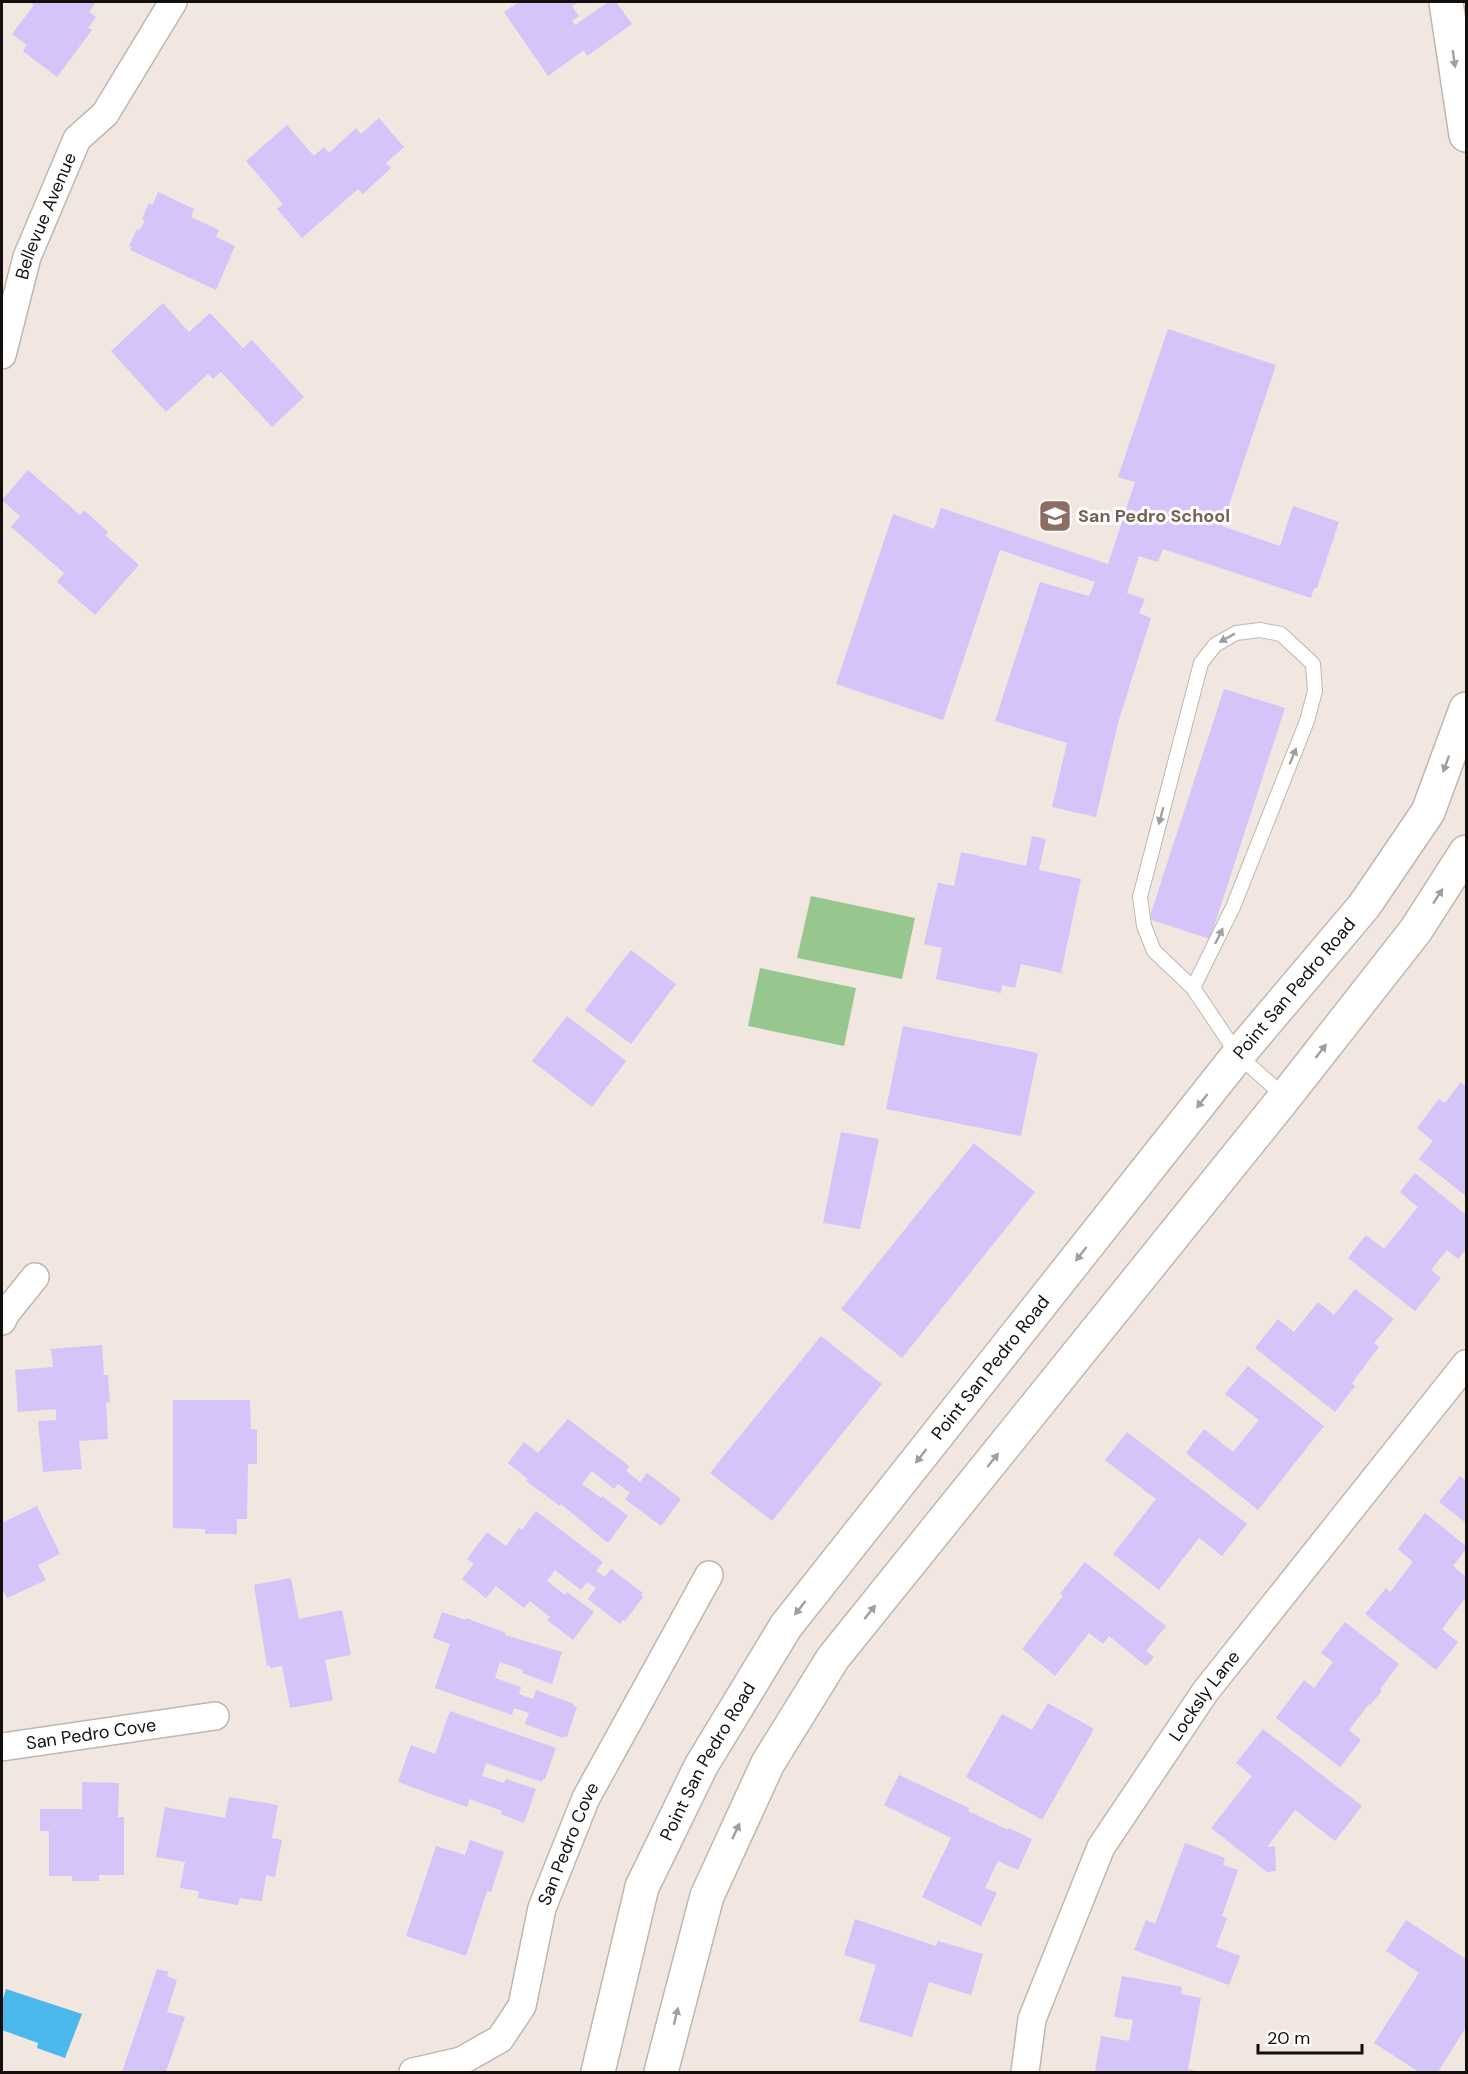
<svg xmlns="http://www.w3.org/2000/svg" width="1468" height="2074" font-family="'DM Sans',sans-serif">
<rect width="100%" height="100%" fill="#f1e6e0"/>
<g fill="#98c68f">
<polygon points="811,896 915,918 902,979 797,958"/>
<polygon points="760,968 856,988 844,1046 748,1026"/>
</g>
<polygon fill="#4ab7ed" points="6,1989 82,2014 65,2058 37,2048 38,2043 2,2030 2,2002"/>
<g fill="#d4c4f9">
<polygon points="29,2 96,2 89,12 96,17 88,28 92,30 57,77 23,51 27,45 12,34 34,5"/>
<polygon points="519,2 579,2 572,6 579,16 572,21 575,25 608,2 616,2 632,24 587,56 584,50 548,76 504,12"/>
<polygon points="379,118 404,147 386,163 391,168 363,194 358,189 302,238 277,209 283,204 246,161 287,125 314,156 324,147 329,153 356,128 361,134"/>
<polygon points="158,192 194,209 191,217 219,230 216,237 235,246 216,290 130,250 132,247 129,246 137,229 140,230 145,220 142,219 149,203 153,205"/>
<polygon points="163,303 189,332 210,313 243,348 252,340 304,397 272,427 221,372 213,379 208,374 166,412 111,351"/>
<polygon points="1168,329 1276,365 1222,526 1280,546 1293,506 1339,522 1317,588 1314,588 1311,598 1163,549 1158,562 1139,556 1127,593 1145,599 1139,613 1151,618 1118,723 1096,817 1052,807 1067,743 995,721 1040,582 1089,596 1095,582 1000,550 943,720 836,684 893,514 934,529 941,508 1108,564 1135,482 1118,477"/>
<polygon points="28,470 80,515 84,510 108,532 105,535 139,565 95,615 57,582 64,573 11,527 20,516 2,500"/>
<polygon points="1224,689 1285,708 1210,939 1149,919"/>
<polygon points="1032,836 1046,839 1039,870 1081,879 1061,973 1021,964 1015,988 1002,985 1001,993 936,979 942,948 924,944 938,883 954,886 961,852 1026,866"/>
<polygon points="631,950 676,984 631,1044 585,1010"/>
<polygon points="567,1016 626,1061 592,1107 532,1061"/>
<polygon points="903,1026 1038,1053 1021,1136 886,1109"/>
<polygon points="1461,1082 1466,1087 1466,1196 1419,1159 1433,1141 1417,1128 1439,1099 1445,1103"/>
<polygon points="841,1132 879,1139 860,1229 823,1223"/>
<polygon points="974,1143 1035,1192 902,1358 841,1309"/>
<polygon points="1415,1173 1466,1215 1466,1249 1458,1259 1447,1250 1431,1270 1441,1278 1415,1311 1348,1258 1366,1235 1384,1249 1418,1207 1400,1192"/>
<polygon points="1355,1289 1394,1319 1374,1343 1379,1347 1352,1383 1355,1386 1335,1412 1255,1348 1278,1319 1294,1332 1318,1302 1334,1315"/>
<polygon points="821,1336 882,1384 772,1521 710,1473"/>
<polygon points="102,1345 104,1375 108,1375 110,1402 106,1403 108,1439 79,1441 82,1469 43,1472 38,1421 56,1420 56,1409 18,1412 15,1370 53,1367 51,1349"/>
<polygon points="1248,1366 1324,1426 1258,1510 1186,1453 1204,1429 1233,1452 1259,1420 1225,1394"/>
<polygon points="173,1400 250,1400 251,1429 257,1430 257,1464 248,1464 247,1519 237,1519 237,1534 205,1534 205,1529 173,1528"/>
<polygon points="568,1419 629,1466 626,1471 640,1482 647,1473 681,1499 661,1526 625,1499 630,1493 618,1484 614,1489 592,1471 582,1484 601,1498 602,1496 628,1516 608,1543 561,1504 560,1506 526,1481 528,1479 508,1463 524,1442 538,1453"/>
<polygon points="1127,1432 1247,1524 1222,1556 1199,1538 1159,1590 1113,1554 1156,1499 1105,1460"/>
<polygon points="1460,1476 1466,1481 1466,1523 1439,1502"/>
<polygon points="37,1506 60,1554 38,1565 46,1580 7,1598 2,1588 2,1523"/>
<polygon points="536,1511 603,1562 596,1571 605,1577 611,1569 643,1593 641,1595 643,1597 625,1621 623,1620 620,1624 588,1599 596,1588 587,1582 581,1590 555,1570 547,1581 565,1595 567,1592 594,1612 573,1640 547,1620 550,1617 530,1601 524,1608 496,1586 486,1598 462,1579 474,1564 467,1559 487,1532 506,1546 519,1528 522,1530"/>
<polygon points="1425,1513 1466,1546 1466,1549 1453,1566 1466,1577 1466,1597 1442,1629 1458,1642 1436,1670 1365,1614 1386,1588 1390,1592 1413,1562 1398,1549"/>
<polygon points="1085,1562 1166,1626 1146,1651 1154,1657 1146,1666 1109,1636 1103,1644 1089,1633 1055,1676 1022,1649 1063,1596 1060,1594"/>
<polygon points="291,1578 299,1619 342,1610 351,1655 325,1660 333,1700 290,1708 282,1666 270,1668 270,1665 267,1666 254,1585"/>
<polygon points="442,1612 465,1620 466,1618 506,1633 505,1635 562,1652 552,1684 522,1673 523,1670 500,1662 495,1678 521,1687 519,1694 533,1699 536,1690 574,1704 573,1706 577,1707 567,1737 564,1736 563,1738 525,1724 529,1713 514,1708 512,1715 435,1688 450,1644 433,1638"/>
<polygon points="1345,1622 1399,1664 1380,1689 1382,1691 1370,1705 1369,1704 1349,1730 1361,1740 1340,1767 1276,1718 1304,1680 1314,1688 1333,1662 1321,1653"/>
<polygon points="1048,1703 1094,1729 1042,1820 966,1777 1002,1714 1032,1730"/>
<polygon points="450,1711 556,1748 545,1779 543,1779 542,1782 486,1763 482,1776 504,1783 506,1779 536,1789 524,1823 501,1814 502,1811 470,1799 467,1807 398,1782 411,1745 435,1754"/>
<polygon points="1263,1729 1362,1806 1335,1841 1295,1810 1267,1847 1275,1846 1276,1871 1267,1872 1211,1828 1252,1776 1236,1763"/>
<polygon points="899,1775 969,1808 968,1811 1008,1830 1009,1828 1032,1839 1018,1870 998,1861 985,1888 997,1893 981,1926 922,1897 951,1838 884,1805"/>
<polygon points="82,1782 119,1783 118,1817 124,1817 124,1875 99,1875 99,1881 72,1881 72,1876 49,1876 49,1831 40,1831 40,1809 82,1809"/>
<polygon points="229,1797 278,1805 272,1838 282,1840 275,1877 266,1875 262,1901 240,1898 238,1905 198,1898 199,1891 180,1888 185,1862 156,1857 165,1807 225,1818"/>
<polygon points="470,1840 504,1852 491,1892 487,1891 466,1956 406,1936 436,1846 465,1855"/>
<polygon points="1185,1843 1225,1858 1223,1865 1238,1870 1222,1916 1227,1918 1216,1947 1240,1956 1229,1985 1134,1950 1146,1920 1155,1924"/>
<polygon points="855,1919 936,1946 938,1941 983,1954 971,1995 929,1982 912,2037 859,2021 876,1965 844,1955"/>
<polygon points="1406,1920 1466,1959 1466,2027 1438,2072 1419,2072 1374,2043 1419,1973 1386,1951"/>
<polygon points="157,1969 169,1972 167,1976 177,1980 167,2012 185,2017 166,2072 122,2072"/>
<polygon points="1122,1976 1182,1987 1181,1994 1201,1998 1188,2069 1200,2072 1095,2072 1101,2036 1129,2041 1133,2020 1114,2017"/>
</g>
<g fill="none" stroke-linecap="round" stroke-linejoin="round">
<defs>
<polyline id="service" points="1193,988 1233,907 1307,721 1315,691 1313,664 1281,634 1260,630 1236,633 1215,645 1201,663 1140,897 1144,926 1154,951 1193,988 1238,1055 1285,1097"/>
<g id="minor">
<path id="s1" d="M2 355 27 257 77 139 105 114 173 2"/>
<polyline points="2,1321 6,1313 35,1277"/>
<path id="s2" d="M2 1747 215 1716"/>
<path id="s3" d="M413 2072 461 2061 500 2039 522 2006 542 1908 586 1798 709 1575"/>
<path id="s4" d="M1025 2072 1032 2019 1101 1847 1205 1692 1466 1364"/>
</g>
<g id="secondary">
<polyline points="1446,2 1466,135"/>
<path id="s5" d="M598 2072 642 1887 701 1766 786 1626 1238 1055 1364 906 1428 812 1466 709"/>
<polyline points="661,2072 707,1896 768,1763 833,1658 1285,1097 1416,930 1466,852"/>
</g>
</defs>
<use href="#service" stroke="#c0b6b0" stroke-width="16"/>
<use href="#minor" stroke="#c0b6b0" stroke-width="30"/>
<use href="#secondary" stroke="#c0b6b0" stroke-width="36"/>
<use href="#service" stroke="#fff" stroke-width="14"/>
<use href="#minor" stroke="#fff" stroke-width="27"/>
<use href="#secondary" stroke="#fff" stroke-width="33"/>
</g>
<defs><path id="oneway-solid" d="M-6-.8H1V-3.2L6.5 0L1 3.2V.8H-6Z" transform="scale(1.5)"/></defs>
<g fill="#a09f9e">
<use href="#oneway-solid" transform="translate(1454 59) rotate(82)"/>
<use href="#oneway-solid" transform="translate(1227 638) rotate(151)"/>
<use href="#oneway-solid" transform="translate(1293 756) rotate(-68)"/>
<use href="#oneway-solid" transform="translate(1446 764) rotate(110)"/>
<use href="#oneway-solid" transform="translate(1161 816) rotate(105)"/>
<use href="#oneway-solid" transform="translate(1438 896) rotate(-57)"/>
<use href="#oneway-solid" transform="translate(1219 936) rotate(-64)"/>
<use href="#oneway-solid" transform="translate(1321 1051) rotate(-52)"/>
<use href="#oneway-solid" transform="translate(1202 1101) rotate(128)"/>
<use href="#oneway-solid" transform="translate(1081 1254) rotate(128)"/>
<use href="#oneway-solid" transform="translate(921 1456) rotate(128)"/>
<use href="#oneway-solid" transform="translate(993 1460) rotate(-51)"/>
<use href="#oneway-solid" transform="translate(800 1608) rotate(128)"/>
<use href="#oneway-solid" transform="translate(870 1612) rotate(-51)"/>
<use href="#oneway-solid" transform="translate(736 1831) rotate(-65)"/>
<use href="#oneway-solid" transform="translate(676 2016) rotate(-76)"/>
</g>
<defs>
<symbol id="school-square" viewBox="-11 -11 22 22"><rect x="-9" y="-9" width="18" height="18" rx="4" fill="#8d6e63" stroke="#fff"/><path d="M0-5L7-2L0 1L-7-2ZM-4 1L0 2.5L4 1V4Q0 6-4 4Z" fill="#fff"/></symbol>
</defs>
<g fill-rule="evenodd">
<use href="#school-square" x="1036" y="497" width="38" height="38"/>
</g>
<g text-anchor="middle" stroke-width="6" stroke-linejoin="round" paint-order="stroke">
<g font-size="18" fill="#120f0d" stroke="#fff">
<text dy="6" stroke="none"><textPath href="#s1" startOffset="146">Bellevue Avenue</textPath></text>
<text dy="6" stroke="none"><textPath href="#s5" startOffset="1304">Point San Pedro Road</textPath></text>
<text dy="6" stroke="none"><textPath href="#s5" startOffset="818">Point San Pedro Road</textPath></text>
<text dy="6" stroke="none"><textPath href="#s4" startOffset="422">Locksly Lane</textPath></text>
<text dy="6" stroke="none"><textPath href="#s2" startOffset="90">San Pedro Cove</textPath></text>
<text dy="6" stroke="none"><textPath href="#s5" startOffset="332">Point San Pedro Road</textPath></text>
<text dy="6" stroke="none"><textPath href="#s3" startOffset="303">San Pedro Cove</textPath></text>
</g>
<g font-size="18" font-weight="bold" fill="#785e54" stroke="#fff" text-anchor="start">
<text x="1078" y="522">San Pedro School</text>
</g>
</g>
<rect width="1468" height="2074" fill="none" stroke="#120f0d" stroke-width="6"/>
<path d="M1258 2044v9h104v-9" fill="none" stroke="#120f0d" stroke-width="3"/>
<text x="1267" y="2044" font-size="18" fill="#120f0d" stroke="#ffffff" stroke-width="4.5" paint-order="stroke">20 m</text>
</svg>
